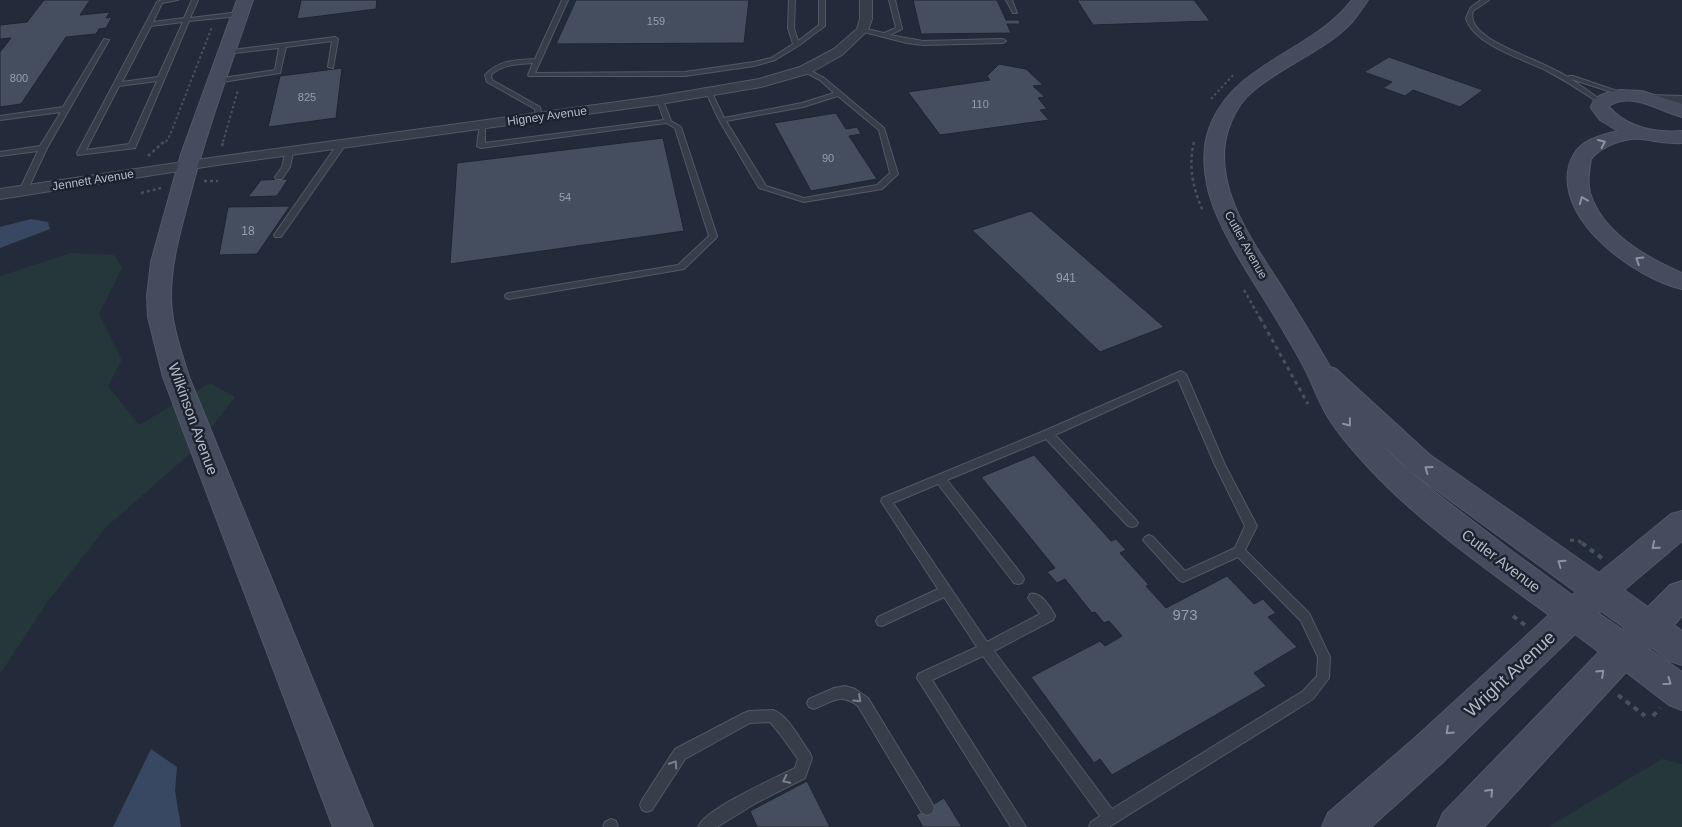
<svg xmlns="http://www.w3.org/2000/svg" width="1682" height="827" font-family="Helvetica,sans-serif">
<rect width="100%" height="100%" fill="#232b3a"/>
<g fill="#25373b">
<polygon points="71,253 114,255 122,268 99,314 122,360 108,386 139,425 210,383 235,397 193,451 106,527 46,604 0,674 0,276"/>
<polygon points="1662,759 1682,764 1682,827 1548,827"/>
</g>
<g fill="#394862">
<polygon points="31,219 48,222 50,229 0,248 0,227"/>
<polygon points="151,749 177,767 175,791 181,827 113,827"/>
</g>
<g fill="#454e5e" stroke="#1e2531">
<polygon points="44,0 90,0 80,15 110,12 106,18 112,17 106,28 99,29 96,34 66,37 21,104 0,107 0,52 11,38 0,39 0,25 27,22"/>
<polygon points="301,0 377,0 376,9 297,19"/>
<polygon points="576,0 749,0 744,43 556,44"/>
<polygon points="913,0 997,0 1006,20 1019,20 1020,24 1007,24 1011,33 921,34"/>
<polygon points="1077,0 1194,0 1210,21 1093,25"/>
<polygon points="1389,57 1483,90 1460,107 1413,90 1405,96 1383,88 1392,82 1364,72"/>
<polygon points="999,64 1026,69 1043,85 1033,86 1045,97 1038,98 1047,109 1040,110 1049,120 940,135 908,92 990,80 987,76"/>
<polygon points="342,68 336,118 268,127 280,76"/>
<polygon points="836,113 846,129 857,127 861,134 849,136 877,179 811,191 774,123"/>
<polygon points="663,138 684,231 450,264 457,163"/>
<polygon points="288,179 277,196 248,197 261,180"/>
<polygon points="290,206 257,254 219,255 228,207"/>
<polygon points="1031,211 1164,327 1100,352 972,230"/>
<polygon points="1034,455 1111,541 1116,539 1126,550 1120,553 1149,585 1146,586 1166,608 1227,576 1254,604 1263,599 1276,613 1268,617 1297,647 1254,673 1266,686 1112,775 1100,759 1094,763 1031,677 1100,641 1105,646 1122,636 1109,621 1104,623 1095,612 1092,613 1065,579 1057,583 1047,572 1055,568 981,477"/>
<polygon points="807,781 830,827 757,827 750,811"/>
<polygon points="944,798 962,827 923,827 916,815"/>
</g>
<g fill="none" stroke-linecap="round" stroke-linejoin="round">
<defs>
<g id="lane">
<path d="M162 0H178L162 3 153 22 184 18 192 0H198L190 18 240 12 243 14 240 16 189 21 135 148 78 155 77 153 157 2ZM183 22 158 77 122 82 151 26ZM157 81 129 144 86 150 119 86Z"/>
<path d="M562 0H568L535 73 685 72 754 62 771 58 793 44 788 28 789 0H795L794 28 798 41 819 25V0H825V26L798 46 775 60 754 66 685 76H529L528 75 533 63C518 64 503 64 491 75L492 80 540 107 542 117 539 119 536 117 535 109 487 82 485 75C498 60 516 60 535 59Z"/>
<polygon points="889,0 895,0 902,29 890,35 923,41 1003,39 1006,41 1003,43 923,45 907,43 860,31 859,30 862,28 884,33 896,28"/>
<polygon points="1006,0 1012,0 1017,13 1013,13"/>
<path d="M1481 0H1489L1473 11C1465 35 1520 53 1536 61 1547 66 1558 71 1568 77L1569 76H1573L1629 95 1624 96 1571 79 1604 102 1599 103C1583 92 1566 81 1549 72 1526 60 1473 45 1466 18L1471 7Z"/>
<polygon points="335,37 338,39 333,68 328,67 332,41 286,47 280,73 216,83 213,81 216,79 275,70 279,48 226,54 223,52 224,51"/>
<polygon points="104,39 109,40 47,148 27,191 26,193 20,193 19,191 38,151 0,156 0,152 40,146 61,112 0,120 0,116 63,107"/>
<path d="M803 69H807L824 78 884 128 898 174 882 189 804 202 759 188 719 120 706 92 711 91 724 118 802 103 834 93 820 80 803 71ZM838 96 879 130 890 173 877 185 804 198 766 186 726 121 803 107Z"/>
<polygon points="660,98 663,100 671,121 681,127 717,236 716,238 684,269 509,299 506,298 505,296 506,294 509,293 678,265 709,236 675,128 666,123 481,148 477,146 480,124 485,125 485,143 664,120 657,100"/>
<polygon points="339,142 346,144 281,237 275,237 274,235"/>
<polygon points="286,150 293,152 290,167 282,179 276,179 275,177 282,167"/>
<path d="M1181 371 1186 374 1225 465 1257 526 1245 550 1309 613 1330 657 1329 678 1313 699 1109 827H1089L1091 822 1100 816 983 656 932 680 1026 827H1011L917 678 918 674 977 647 944 597 882 626 878 625 876 621 878 617 938 589 881 501 882 498 1044 431ZM1178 379 1215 465 1245 526 1235 548 1185 571 1153 537 1149 535 1145 537 1143 540 1179 580 1183 582 1238 557 1301 621 1318 657 1317 676 1303 691 1112 809 994 651 1053 620 1055 616C1051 607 1040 591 1030 594L1028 598 1040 614 987 642 893 503 938 484 1014 583 1018 584 1022 583 1024 579 1022 575 947 480 1046 439 1128 526 1132 527 1136 526 1138 523 1136 520 1055 435Z"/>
<path d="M845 686 855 689 868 698 932 803 934 808 932 813 927 815 922 813 858 706C840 692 832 702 814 709L809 707 807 703 809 699 834 688Z"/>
<path d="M773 710C789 716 800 740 810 753L812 758 805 778 756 803 717 827H698C705 809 775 778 795 768L798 759 780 734 770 722 750 723 685 759 652 810 647 812 642 810 640 805 642 800 675 749 744 713 749 711Z"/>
<polygon points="611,819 616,821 618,827 603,827 605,822"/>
</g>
<g id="street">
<polygon points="860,0 872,0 872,19 868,30 842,55 810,73 761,87 660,104 217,165 0,199 0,189 217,157 660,96 759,79 800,67 834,49 857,29 860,19"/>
<polygon points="1651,95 1682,96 1682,104 1646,102 1644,99"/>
</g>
<g id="secondary">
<path d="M237 0H253C231 65 207 129 190 195 181 228 171 262 171 296 171 324 181 351 189 377L373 827H333L163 377 148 317 147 296 151 262 181 154Z"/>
<path d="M1352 0H1368C1363 7 1358 15 1352 22 1325 51 1283 65 1253 91 1243 99 1236 110 1231 122 1206 180 1253 242 1283 289 1299 315 1315 340 1330 367L1336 369 1430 455 1599 573 1671 514 1682 511V541L1624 590 1648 607 1670 585 1682 581V616L1674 625 1682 631V665L1670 661 1651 647 1649 649 1682 672V710L1669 705 1626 672 1484 827H1437L1443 813 1599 652 1575 634 1442 763 1371 827H1322L1328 813 1416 737 1549 615C1489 571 1420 523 1369 468 1354 452 1339 435 1328 417 1319 403 1314 387 1307 373 1300 358 1291 344 1283 330 1259 288 1222 239 1209 193 1204 173 1202 149 1209 129 1233 62 1312 53 1352 0ZM1375 437 1410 471 1576 592 1572 595 1513 552 1432 490 1400 463ZM1601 611 1625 628 1623 630 1598 613Z"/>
<path d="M1620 90 1642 91 1682 104V117C1658 111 1635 92 1610 105L1609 107C1628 128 1656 133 1682 131V143C1668 144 1656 141 1642 139 1626 137 1601 146 1591 159 1589 170 1587 182 1590 193 1602 233 1647 258 1682 273V289C1636 278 1561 225 1568 171 1573 142 1593 137 1618 131L1600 120 1591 108C1593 94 1607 93 1620 90Z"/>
</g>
</defs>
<use href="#lane" stroke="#525865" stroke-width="2"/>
<use href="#street" stroke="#525865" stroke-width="2"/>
<use href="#secondary" stroke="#525865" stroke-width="2"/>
<g stroke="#435458" stroke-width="2" stroke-dasharray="2.5 2.5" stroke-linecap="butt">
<polyline points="1211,99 1234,74"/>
<polyline points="166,142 170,135 212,27"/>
<polyline points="223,142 238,90"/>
</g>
<g stroke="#435458" stroke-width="2.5" stroke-dasharray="3 3" stroke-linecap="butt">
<path d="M1194 142C1188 166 1193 189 1203 211"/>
<polyline points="222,146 224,140"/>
<polyline points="148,156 166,140"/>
<polyline points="204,181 218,181"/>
<polyline points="141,193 161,188"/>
<polyline points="1244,290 1261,320"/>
</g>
<g stroke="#435458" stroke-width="3" stroke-dasharray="4 4" stroke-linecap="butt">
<polyline points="1260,318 1308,404"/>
<polyline points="1570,540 1579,541 1583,544"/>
</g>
<g stroke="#435458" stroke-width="4" stroke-dasharray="5 5" stroke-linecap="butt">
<polyline points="1582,543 1603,559"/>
<polyline points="1513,616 1525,625"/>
<polyline points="1618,695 1645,716"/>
<polyline points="1653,716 1660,708"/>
</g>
<use href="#lane" fill="#373e4a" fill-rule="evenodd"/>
<use href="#street" fill="#373e4a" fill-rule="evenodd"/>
<use href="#secondary" fill="#454c5d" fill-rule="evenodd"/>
</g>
<defs><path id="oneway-chevron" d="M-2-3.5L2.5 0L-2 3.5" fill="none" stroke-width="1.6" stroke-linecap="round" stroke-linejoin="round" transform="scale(1.25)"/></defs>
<g stroke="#8c92a1">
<use href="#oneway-chevron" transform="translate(1602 143) rotate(-24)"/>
<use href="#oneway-chevron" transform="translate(1583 200) rotate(-112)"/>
<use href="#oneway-chevron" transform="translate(1639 260) rotate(-148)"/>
<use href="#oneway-chevron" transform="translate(1348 423) rotate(52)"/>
<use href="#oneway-chevron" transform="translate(1428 469) rotate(-144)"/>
<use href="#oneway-chevron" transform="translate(1655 546) rotate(140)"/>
<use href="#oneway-chevron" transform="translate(1561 563) rotate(-145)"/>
<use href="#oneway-chevron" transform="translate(1601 673) rotate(-43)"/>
<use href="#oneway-chevron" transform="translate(1668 682) rotate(36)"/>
<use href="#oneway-chevron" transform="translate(1449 731) rotate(137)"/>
<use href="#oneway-chevron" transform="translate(1490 792) rotate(-47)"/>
</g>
<g stroke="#7b818e">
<use href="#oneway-chevron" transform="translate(858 699) rotate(43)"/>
<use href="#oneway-chevron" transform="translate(674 764) rotate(-57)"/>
<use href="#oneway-chevron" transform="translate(786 780) rotate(154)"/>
</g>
<g text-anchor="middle" stroke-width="5" stroke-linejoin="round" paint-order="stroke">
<g font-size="11" fill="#979eac">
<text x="656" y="25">159</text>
<text x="19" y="82">800</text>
<text x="307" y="101">825</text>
<text x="980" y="108">110</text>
<text x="828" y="162">90</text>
<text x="565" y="201">54</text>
</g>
<g font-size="12" fill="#b2b8c6" stroke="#1c232f">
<text transform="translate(547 116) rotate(-8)" y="4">Higney Avenue</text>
<text transform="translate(93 180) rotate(-9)" y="4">Jennett Avenue</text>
<text transform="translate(1246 245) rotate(61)" y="4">Cutler Avenue</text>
</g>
<g font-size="12" fill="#979eac">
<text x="248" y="235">18</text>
<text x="1066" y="282">941</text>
</g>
<g font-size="15" fill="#b2b8c6" stroke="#1c232f">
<text transform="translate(193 419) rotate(70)" y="5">Wilkinson Avenue</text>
<text transform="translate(1501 561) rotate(37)" y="5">Cutler Avenue</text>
</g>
<g font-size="15" fill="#979eac">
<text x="1185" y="620">973</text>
</g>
<g font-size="18" fill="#b2b8c6" stroke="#1c232f">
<text transform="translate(1510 674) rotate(-43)" y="6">Wright Avenue</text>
</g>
</g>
</svg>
